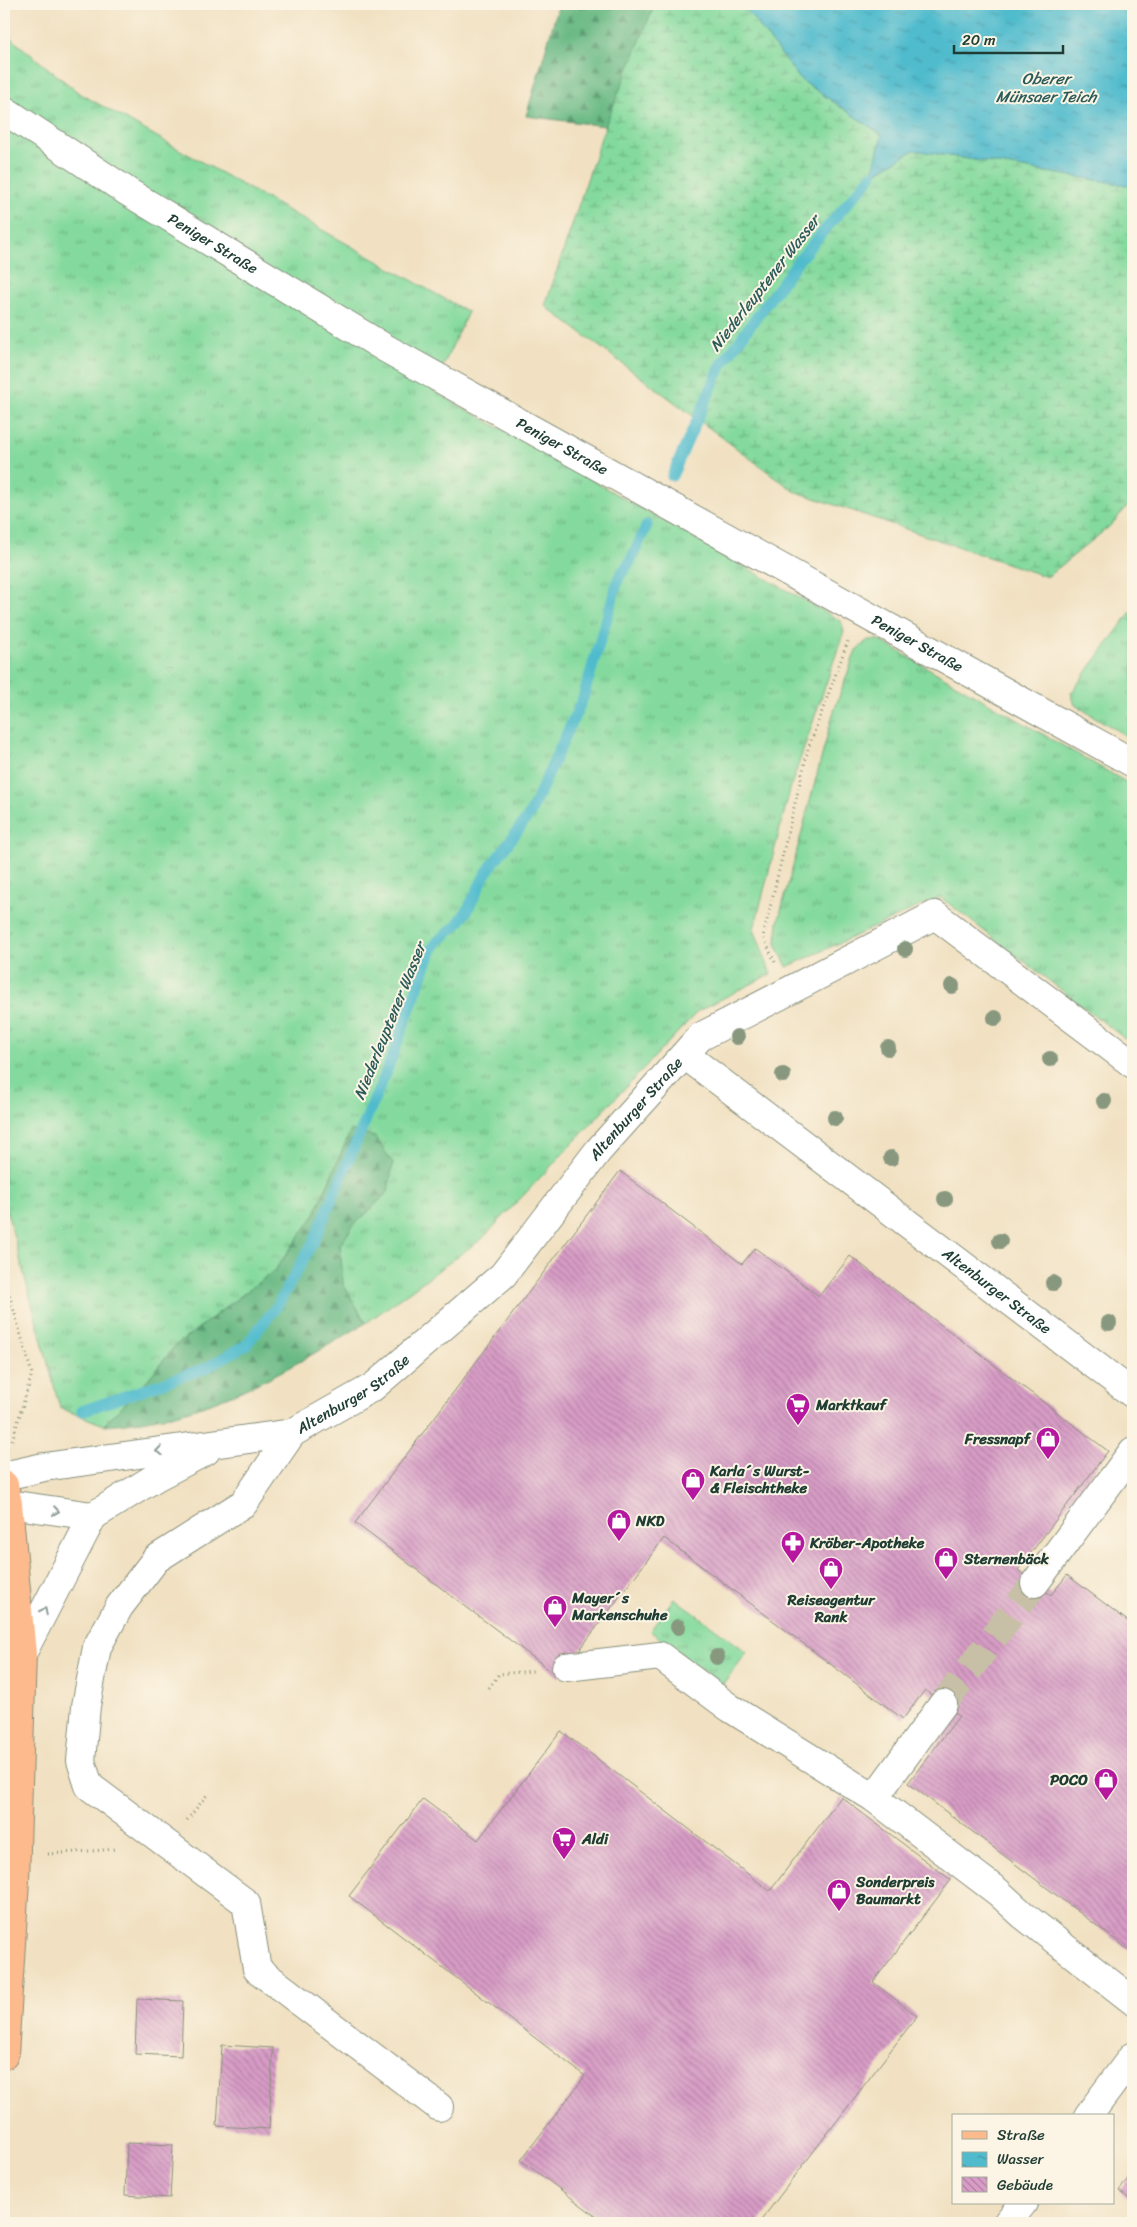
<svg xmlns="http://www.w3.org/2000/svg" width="1137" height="2227" font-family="Sriracha,sans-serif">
<defs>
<pattern id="grass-tufts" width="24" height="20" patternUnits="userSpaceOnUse" patternTransform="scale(1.25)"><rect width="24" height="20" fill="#84da9e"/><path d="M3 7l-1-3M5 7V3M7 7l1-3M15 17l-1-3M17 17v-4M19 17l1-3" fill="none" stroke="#6bb282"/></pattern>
<pattern id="forest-firs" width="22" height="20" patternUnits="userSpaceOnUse" patternTransform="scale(1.25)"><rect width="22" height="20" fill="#6bba85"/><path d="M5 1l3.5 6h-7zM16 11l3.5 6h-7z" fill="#57986e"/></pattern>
<pattern id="wetland-marsh" width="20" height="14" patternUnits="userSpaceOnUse" patternTransform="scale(1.25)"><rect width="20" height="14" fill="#84da9e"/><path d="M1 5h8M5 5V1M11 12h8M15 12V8" fill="none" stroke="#6bb282"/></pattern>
<pattern id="water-ripples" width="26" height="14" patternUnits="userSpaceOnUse" patternTransform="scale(1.25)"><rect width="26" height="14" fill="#50bbcd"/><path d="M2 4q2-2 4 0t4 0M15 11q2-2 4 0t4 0" fill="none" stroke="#4299a7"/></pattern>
<pattern id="building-back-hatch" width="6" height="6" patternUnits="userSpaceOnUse" patternTransform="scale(1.25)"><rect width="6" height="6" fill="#d89cc6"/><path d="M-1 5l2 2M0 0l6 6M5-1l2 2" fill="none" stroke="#af80a2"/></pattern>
</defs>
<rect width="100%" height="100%" fill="#fcf5e5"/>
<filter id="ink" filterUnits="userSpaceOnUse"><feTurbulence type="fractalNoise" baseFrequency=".02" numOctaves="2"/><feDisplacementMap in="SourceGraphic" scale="10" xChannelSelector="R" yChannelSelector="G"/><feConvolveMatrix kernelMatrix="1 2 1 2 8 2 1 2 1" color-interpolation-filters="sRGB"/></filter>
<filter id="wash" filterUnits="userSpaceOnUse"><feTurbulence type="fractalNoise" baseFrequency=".0096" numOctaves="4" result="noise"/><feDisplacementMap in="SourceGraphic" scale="20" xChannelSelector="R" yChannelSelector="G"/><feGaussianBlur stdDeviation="1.12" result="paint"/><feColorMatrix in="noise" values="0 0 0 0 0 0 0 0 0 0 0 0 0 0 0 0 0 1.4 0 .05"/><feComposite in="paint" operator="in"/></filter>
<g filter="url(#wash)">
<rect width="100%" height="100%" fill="#f1e1c2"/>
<g fill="url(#grass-tufts)" stroke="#528c69">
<polygon points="4,33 79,93 468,312 432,390 841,621 844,631 791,786 754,929 771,974 698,1011 483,1238 366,1323 343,1284 340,1245 353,1226 388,1192 351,1131 314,1216 275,1270 175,1346 145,1383 104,1425 60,1408 4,1200"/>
<polygon points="1133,609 1133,740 1075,705 1071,693"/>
<polygon points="868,640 879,640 1133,786 1133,1045 940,897 787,967 776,944 778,922 833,714 856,650"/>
<polygon points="674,1598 747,1652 723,1685 650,1631"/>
</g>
<g fill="url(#forest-firs)" stroke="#457c5c">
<polygon points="559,4 655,4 605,126 526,116"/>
<path d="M351 1130 375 1137 393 1163 388 1192 353 1226 340 1245 343 1284 366 1323C280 1374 207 1419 104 1425L145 1383 175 1346 275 1270 314 1216Z"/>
</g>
<polygon fill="url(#wetland-marsh)" stroke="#528c69" points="655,4 742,4 800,79 882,135 873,175 914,150 1133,186 1133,500 1110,526 1047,577 794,491 545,306 605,126"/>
<polygon fill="url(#water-ripples)" stroke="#387c80" points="742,4 1133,4 1133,186 914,150 872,175 882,135 800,79"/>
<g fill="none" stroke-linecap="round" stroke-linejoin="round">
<g stroke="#50bbcd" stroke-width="11">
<polyline points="672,476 722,364 798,261 872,175"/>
<polyline points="82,1411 206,1368 246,1345 277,1306 315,1239 387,1070 432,949 439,940 456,926 467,911 486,873 530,814 583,698 619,577 630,562 647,525"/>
</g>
</g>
<g id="blocks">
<g fill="url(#building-back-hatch)">
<polygon points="620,1171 742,1264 755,1248 819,1296 850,1256 1108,1451 1018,1570 1051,1595 1067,1575 1133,1625 1133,1953 908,1783 959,1716 925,1690 903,1719 664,1538 559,1677 355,1523"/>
<polygon points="561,1731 770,1891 841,1797 951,1880 873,1982 917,2016 759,2223 605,2223 521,2160 585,2076 349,1896 423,1799 478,1840"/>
<polygon points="137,1999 183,2001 181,2056 135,2054"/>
<polygon points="222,2045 273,2048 269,2129 217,2126"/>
<polygon points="127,2143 173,2145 170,2198 125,2195"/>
<polygon points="1133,2172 1133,2202 1119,2191"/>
</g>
</g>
</g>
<g filter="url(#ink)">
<use href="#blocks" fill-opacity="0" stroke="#888f7b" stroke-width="1"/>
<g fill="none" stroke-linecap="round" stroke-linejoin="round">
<polyline stroke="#c7c0a6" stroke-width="28" stroke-dasharray="28 14" stroke-linecap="butt" points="943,1704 1035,1583"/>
<defs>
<g id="minor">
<path id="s1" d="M4 110 128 192 385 348 1133 763"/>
<path id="s2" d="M685 1055 1133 1394"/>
<polyline points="292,1433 244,1503 156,1559 119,1607 97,1647 86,1706 81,1761 89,1786 246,1903 257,1969 439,2107"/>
<path id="s3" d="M4 1476 44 1467 292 1433 373 1387 503 1275 598 1151 700 1037 935 915 1133 1064"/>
<polyline points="8,1504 93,1516 156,1477 206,1451"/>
<polyline points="1035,1583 1133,1451"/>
<polyline points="22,1654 93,1516"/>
<polyline points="566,1667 660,1656 730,1708 874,1798 998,1892 1023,1915 1133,2001"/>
<polyline points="874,1798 943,1704"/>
<polyline points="1088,2116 1133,2056"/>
<polyline points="1007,2223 1023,2203"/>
</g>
<polyline id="major" points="4,1485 8,1504 22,1654 15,1880 4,2055"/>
</defs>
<use href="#minor" stroke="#888f7b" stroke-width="30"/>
<use href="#major" stroke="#888f7b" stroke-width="30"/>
<g stroke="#888f7b" stroke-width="3" stroke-dasharray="1 4" stroke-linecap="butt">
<polyline points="775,962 763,937 808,749 848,641"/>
<polyline points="4,1276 32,1374 12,1441"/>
<polyline points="489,1688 499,1674 533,1671"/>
<polyline points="187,1820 207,1795"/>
<polyline points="48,1854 117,1849"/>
</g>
<use href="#minor" stroke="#fff" stroke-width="28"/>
<use href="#major" stroke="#fcba8d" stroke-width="28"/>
</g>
<g fill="#88987f">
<circle cx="905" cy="949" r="8"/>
<circle cx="952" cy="986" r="8"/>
<circle cx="995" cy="1018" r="8"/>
<circle cx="737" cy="1037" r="8"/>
<circle cx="888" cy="1048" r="8"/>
<circle cx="1050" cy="1059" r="8"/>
<circle cx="783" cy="1075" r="8"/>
<circle cx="1104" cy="1101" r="8"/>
<circle cx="835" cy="1118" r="8"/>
<circle cx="891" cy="1158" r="8"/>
<circle cx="945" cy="1199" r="8"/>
<circle cx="1000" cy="1241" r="8"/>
<circle cx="1053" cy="1283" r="8"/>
<circle cx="1109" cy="1323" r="8"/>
<circle cx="678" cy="1627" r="8"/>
<circle cx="717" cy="1657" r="8"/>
</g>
<defs><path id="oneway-chevron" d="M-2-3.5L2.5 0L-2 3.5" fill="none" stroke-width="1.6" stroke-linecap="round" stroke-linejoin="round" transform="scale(1.25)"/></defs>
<g stroke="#8f9e9a">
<use href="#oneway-chevron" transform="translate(159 1451) rotate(172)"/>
<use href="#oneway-chevron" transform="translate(56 1511) rotate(8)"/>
<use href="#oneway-chevron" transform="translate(44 1611) rotate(-63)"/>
</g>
</g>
<defs>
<symbol id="supermarket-pin" viewBox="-11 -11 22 30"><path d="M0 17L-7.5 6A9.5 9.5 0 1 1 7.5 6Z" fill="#b5179e" stroke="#fcf5e5"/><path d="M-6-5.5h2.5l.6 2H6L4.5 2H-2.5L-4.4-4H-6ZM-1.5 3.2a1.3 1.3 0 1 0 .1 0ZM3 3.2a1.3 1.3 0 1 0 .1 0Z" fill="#fff"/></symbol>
<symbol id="shop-pin" viewBox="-11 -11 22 30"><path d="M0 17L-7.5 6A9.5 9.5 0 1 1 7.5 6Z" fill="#b5179e" stroke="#fcf5e5"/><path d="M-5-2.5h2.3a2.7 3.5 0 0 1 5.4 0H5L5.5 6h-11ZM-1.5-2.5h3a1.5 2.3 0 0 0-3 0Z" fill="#fff"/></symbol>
<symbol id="pharmacy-pin" viewBox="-11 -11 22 30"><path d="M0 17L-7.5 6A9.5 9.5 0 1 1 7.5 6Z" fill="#b5179e" stroke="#fcf5e5"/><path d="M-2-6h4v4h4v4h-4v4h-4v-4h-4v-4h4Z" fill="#fff"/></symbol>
</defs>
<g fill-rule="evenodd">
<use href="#supermarket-pin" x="784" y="1391" width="28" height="38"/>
<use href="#shop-pin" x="1034" y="1425" width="28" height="38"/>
<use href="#shop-pin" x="679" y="1466" width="28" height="38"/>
<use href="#shop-pin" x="605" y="1507" width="28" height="38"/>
<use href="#pharmacy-pin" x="779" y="1529" width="28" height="38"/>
<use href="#shop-pin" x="932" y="1545" width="28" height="38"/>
<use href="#shop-pin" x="817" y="1555" width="28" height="38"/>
<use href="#shop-pin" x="541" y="1593" width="28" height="38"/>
<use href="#shop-pin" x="1092" y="1766" width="28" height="38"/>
<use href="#supermarket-pin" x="550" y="1825" width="28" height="38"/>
<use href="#shop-pin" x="825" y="1877" width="28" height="38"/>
</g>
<g text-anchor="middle" stroke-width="4" stroke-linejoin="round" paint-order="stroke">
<g font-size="15" fill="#1f3d34" stroke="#fcf5e5">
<text dy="5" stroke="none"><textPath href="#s1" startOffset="248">Peniger Straße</textPath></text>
<text dy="5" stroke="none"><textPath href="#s1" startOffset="652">Peniger Straße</textPath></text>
<text dy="5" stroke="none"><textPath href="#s1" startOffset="1058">Peniger Straße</textPath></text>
<text dy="5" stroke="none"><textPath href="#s3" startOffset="769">Altenburger Straße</textPath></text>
<text dy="5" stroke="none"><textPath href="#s2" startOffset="391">Altenburger Straße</textPath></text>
<text dy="5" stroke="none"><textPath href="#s3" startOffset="364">Altenburger Straße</textPath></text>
</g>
<g font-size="15" font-weight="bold" fill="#1f3d34" stroke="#fcf5e5" text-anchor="start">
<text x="816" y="1410">Marktkauf</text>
<text x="1030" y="1444" text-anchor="end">Fressnapf</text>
<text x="710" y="1476">Karla´s Wurst-<tspan x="710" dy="17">&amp; Fleischtheke</tspan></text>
<text x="636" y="1526">NKD</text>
<text x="810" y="1548">Kröber-Apotheke</text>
<text x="964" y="1564">Sternenbäck</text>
<text x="572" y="1603">Mayer´s<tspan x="572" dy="17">Markenschuhe</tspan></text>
<text x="831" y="1605" text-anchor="middle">Reiseagentur<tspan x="831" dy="17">Rank</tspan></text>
<text x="1088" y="1785" text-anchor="end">POCO</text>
<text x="582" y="1844">Aldi</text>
<text x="856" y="1887">Sonderpreis<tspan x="856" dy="17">Baumarkt</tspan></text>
</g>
<g font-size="16" font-style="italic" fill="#2b5c5a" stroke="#fcf5e5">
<text x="1046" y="84">Oberer<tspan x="1046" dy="18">Münsaer Teich</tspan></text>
<text transform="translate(764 283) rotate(-52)" y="6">Niederleuptener Wasser</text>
<text transform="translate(389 1021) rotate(-68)" y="6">Niederleuptener Wasser</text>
</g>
</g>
<rect width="1137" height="2227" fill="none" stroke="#fcf5e5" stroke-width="20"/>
<rect x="952" y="2114" width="162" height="90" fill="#fcf5e5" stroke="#a4ab9e"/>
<rect x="962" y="2131" width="25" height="8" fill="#fcba8d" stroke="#a4ab9e"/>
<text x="997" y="2140" font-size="15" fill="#1f3d34">Straße</text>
<rect x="962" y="2152" width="25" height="15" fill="url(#water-ripples)" stroke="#a4ab9e"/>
<text x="997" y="2164" font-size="15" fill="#1f3d34">Wasser</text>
<rect x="962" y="2177" width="25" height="15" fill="url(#building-back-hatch)" stroke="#a4ab9e"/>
<text x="997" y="2190" font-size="15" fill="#1f3d34">Gebäude</text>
<path d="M954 45v8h109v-8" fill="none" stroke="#1f3d34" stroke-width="2.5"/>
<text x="962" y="45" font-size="15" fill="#1f3d34" stroke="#fcf5e5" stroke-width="4" paint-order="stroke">20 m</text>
</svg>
